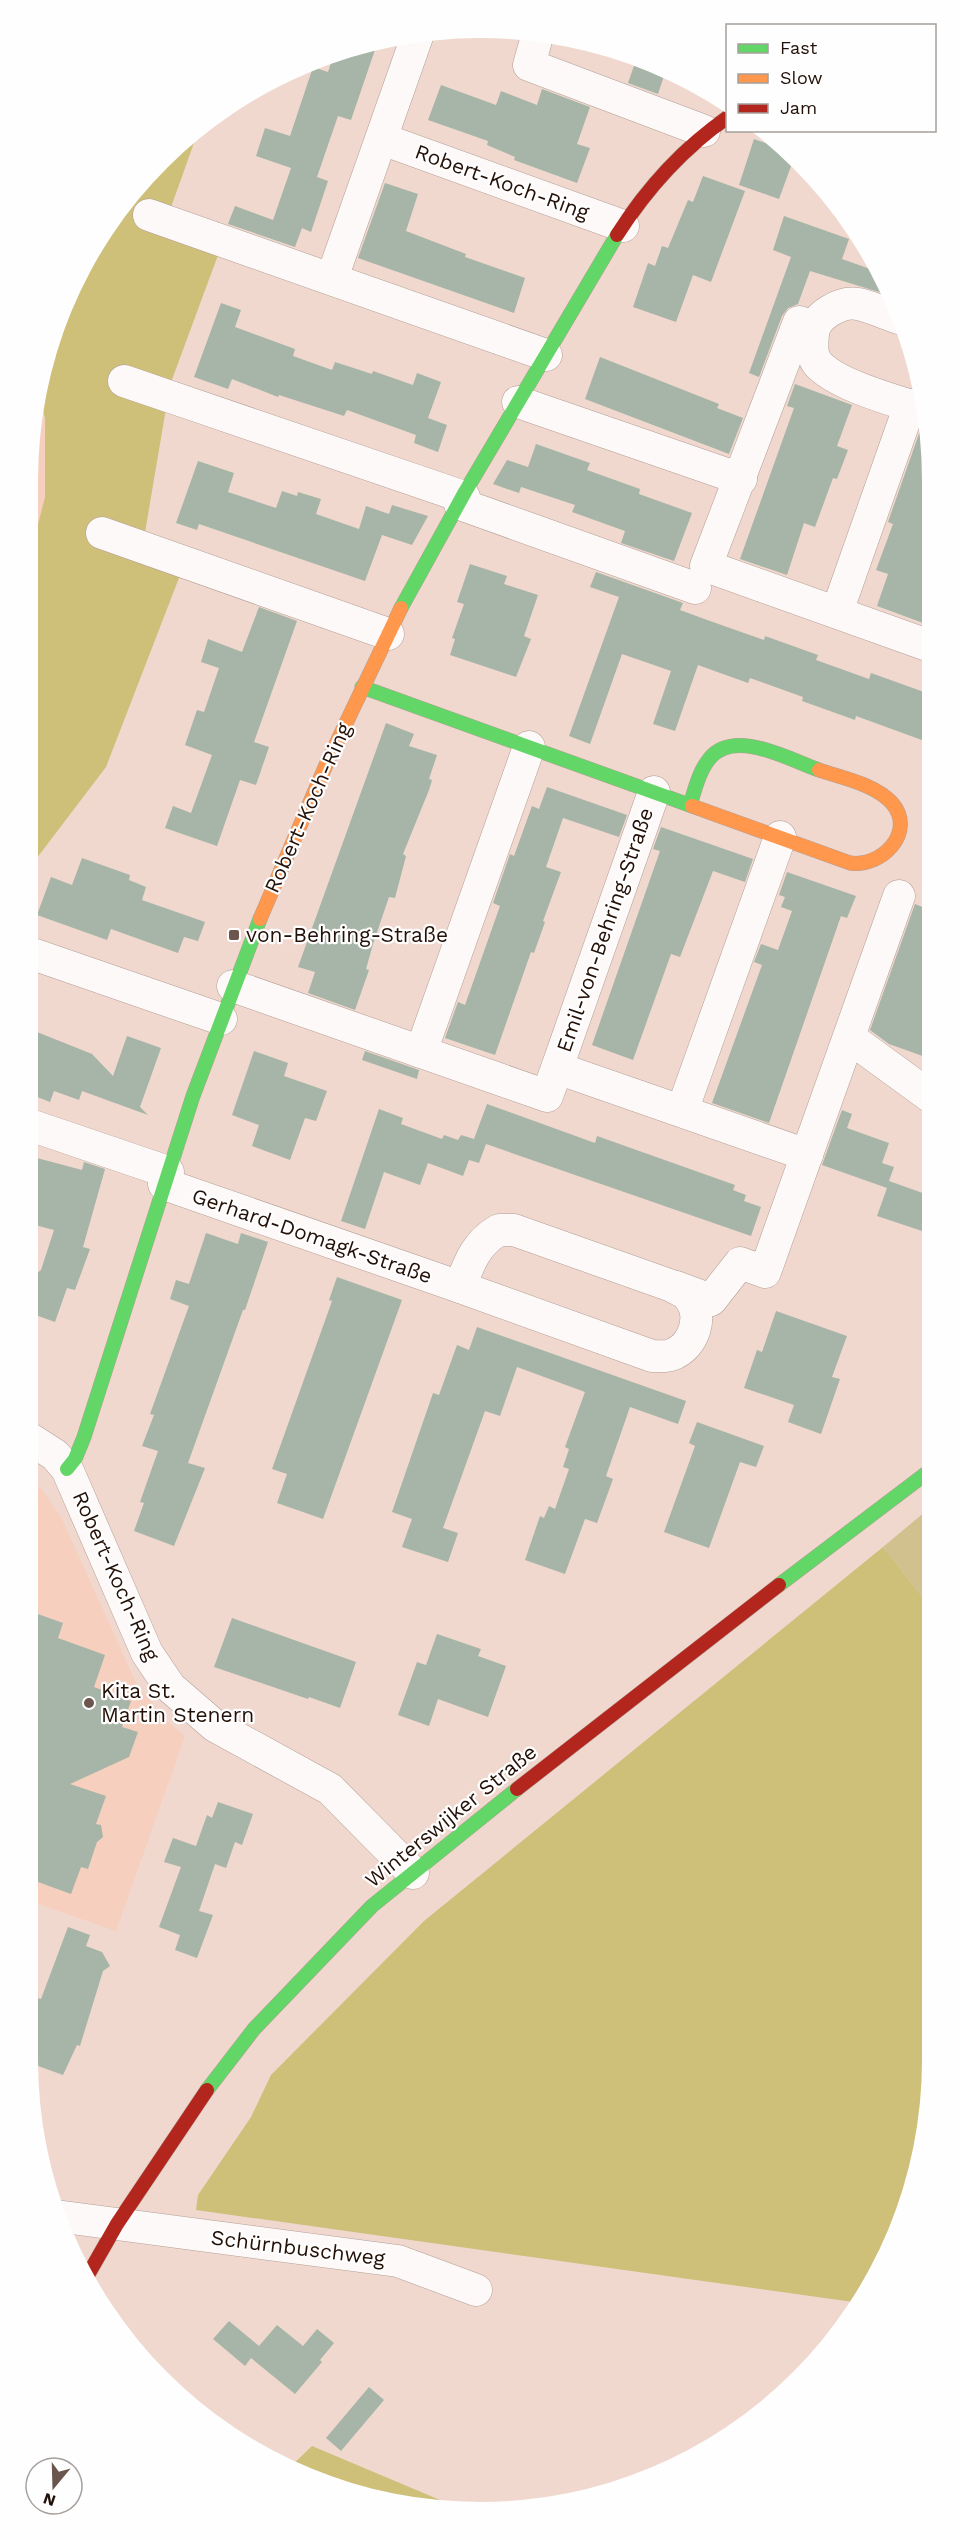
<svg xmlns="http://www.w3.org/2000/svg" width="960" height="2540" font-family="'Work Sans',sans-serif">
<rect width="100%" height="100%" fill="#f0d8ce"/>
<g fill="#f6cfbe">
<polygon points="35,417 45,419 45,497 27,567 27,480"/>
<polygon points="27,1475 42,1490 61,1517 137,1685 166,1720 185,1736 116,1931 27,1900"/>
</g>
<polygon fill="#d0c18f" points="932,1506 932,1609 883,1547"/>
<g fill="#cebf79">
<polygon points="200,126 170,210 221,247 170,385 142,550 184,565 106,767 27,871 27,567 45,497 45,419 39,390 43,362 74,279 121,204 182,139"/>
<polygon points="883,1547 932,1609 933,2060 917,2178 886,2261 860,2303 196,2210 198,2195 251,2117 271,2075 424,1921"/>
<polygon points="312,2446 459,2508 421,2509 334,2489 289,2468"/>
</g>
<g fill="#a6b5a7">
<polygon points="378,41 351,120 338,116 317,177 328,181 311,232 302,228 295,247 228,224 235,206 273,220 291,168 256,156 265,128 290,136 313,67 328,72 335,51"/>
<polygon points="636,60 665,73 658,94 628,83"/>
<polygon points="441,85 496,105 501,91 537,105 542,89 590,107 577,144 590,148 577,183 514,160 515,157 487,145 488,141 428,120"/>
<polygon points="754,139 785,150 794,158 779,199 739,185"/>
<polygon points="703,176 745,191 711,282 693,275 676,322 633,307 648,263 655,266 662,246 668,248 688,200 693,202"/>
<polygon points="385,183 418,194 406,231 466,254 465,257 525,278 514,313 358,258"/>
<polygon points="784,216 849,239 842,259 876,271 892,296 810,271 798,304 788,308 782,316 759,377 749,373 791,257 773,250"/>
<polygon points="221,303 241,310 235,327 295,349 293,356 332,370 335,362 372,374 373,371 413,385 417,373 441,382 428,418 447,425 438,452 414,443 416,435 347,410 344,416 279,395 278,397 232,379 228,389 194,377"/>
<polygon points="600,357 719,404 717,408 743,418 729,454 585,399"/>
<polygon points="795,384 852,405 837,446 848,450 837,479 833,478 815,527 804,523 787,575 740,559 794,408 787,406"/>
<polygon points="921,428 929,429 929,567 922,587 929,589 930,603 923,623 877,606 888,574 876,570 893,524 888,522"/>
<polygon points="536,444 590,463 587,470 640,489 639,494 692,513 674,561 621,543 625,531 572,512 575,505 521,487 519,493 493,484 507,460 528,467"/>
<polygon points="198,461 234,473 228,492 276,508 282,491 297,496 298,492 321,499 316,514 359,529 366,506 389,514 392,505 428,516 412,545 382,535 365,581 199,524 197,530 176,523"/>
<polygon points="470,564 507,576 504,584 538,595 524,636 531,639 516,677 450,655 455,639 452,638 464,604 457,602"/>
<polygon points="596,572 683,603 680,610 710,621 764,640 765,636 818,655 816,660 869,679 871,673 924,692 922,698 930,701 930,743 856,716 855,720 802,701 803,697 750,678 748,683 698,665 675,731 653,724 671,671 622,654 590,744 569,736 619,597 590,587"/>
<polygon points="259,607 297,621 254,742 269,747 256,785 240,780 217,846 165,828 173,806 191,813 212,755 185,745 197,710 204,712 219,668 201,662 208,639 242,652"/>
<polygon points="386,723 414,734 409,746 437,755 429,779 432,780 429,790 403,854 406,856 395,898 389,897 373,944 366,969 369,970 355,1010 308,993 315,972 298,967"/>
<polygon points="547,787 627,815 619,837 563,818 546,867 561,872 543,921 545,922 534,953 531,952 495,1055 445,1038 458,1002 465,1005 500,906 493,903 510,854 514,856 532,806 539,809"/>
<polygon points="661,827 753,859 745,882 713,871 680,957 671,954 633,1060 592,1045 660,851 653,849"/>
<polygon points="82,858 130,875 129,880 146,887 142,900 205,922 198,941 184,937 178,953 111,929 107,940 37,915 51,877 72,885"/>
<polygon points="787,872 856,896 847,918 841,916 769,1123 712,1103 762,965 754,962 761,944 778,950 792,911 781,907 785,897 779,895"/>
<polygon points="915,904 930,910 931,1059 889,1044 870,1030"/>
<polygon points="37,1032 92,1054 113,1076 127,1036 161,1048 140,1107 148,1115 82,1091 79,1100 54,1091 50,1102 27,1093 27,1046 31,1034 35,1036"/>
<polygon points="254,1051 288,1063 284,1076 327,1091 316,1121 305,1118 290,1160 252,1146 259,1125 232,1115"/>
<polygon points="365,1051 419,1070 417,1079 362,1060"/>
<polygon points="487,1104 595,1143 597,1136 735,1185 733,1190 746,1195 744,1201 761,1207 751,1236 486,1144 479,1163 469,1160 463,1176 428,1163 420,1185 384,1172 365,1229 341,1221 379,1109 403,1118 401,1124 442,1139 444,1135 458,1140 461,1135 474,1139"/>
<polygon points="842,1110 852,1114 847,1128 889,1143 882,1163 894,1167 889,1181 931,1196 931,1234 877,1216 887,1188 822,1165"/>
<polygon points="37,1158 82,1170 84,1162 105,1169 83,1247 90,1249 75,1290 67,1288 55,1322 27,1312 27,1280 41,1270 54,1230 27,1223 27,1192"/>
<polygon points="206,1233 238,1244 241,1233 268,1242 245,1310 243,1310 188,1463 205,1468 174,1546 134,1531 144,1503 140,1502 158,1451 142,1446 154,1415 150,1414 189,1306 170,1299 176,1280 189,1284"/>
<polygon points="337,1277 402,1300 323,1519 277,1503 287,1474 272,1469 332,1301 329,1300"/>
<polygon points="776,1311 847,1336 832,1377 840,1379 821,1434 788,1422 794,1405 744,1388 757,1350 762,1352"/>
<polygon points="477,1327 686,1401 678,1424 630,1407 606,1476 613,1479 597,1523 585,1519 565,1574 525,1560 540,1516 544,1518 549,1506 555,1509 569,1469 563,1467 569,1449 565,1447 585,1392 517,1367 500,1416 485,1411 443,1528 458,1533 448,1562 402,1547 412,1519 392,1512 433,1393 439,1395 457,1345 469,1350"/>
<polygon points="697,1422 764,1446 756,1467 740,1462 709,1548 664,1532 695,1446 689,1443"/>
<polygon points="35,1613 63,1623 58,1638 105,1655 94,1687 131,1701 122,1727 138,1732 129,1757 70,1784 106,1796 96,1824 101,1825 103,1837 97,1842 88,1869 81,1867 71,1894 27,1878 27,1634"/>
<polygon points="232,1618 356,1662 340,1708 309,1697 308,1699 214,1667"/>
<polygon points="437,1634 481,1649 478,1656 506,1666 488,1717 438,1699 429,1726 398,1715 417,1662 426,1665"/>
<polygon points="218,1802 253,1814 242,1845 235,1842 226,1868 215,1864 199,1911 213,1915 197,1958 175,1950 180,1935 159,1927 181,1867 164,1862 173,1838 196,1846 207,1815 212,1818"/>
<polygon points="68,1927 90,1935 86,1946 102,1952 110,1966 103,1971 80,2046 77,2045 63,2075 27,2062 27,2027 37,1998 41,1999"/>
<polygon points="229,2321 259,2346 277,2325 303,2346 317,2329 334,2343 320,2360 322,2362 295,2394 251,2358 245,2366 213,2339"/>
<polygon points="369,2387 384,2400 341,2451 326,2438"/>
</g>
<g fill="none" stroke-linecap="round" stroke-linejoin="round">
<defs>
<g id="street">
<polyline points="536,32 538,33 529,65 704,131"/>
<polyline points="382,139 623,226"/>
<polyline points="149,215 546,355"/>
<polyline points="332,278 419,31"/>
<path d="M902 319C888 315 873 307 858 304 841 301 815 315 813 334 812 343 811 356 818 364 838 386 897 401 927 411"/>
<polyline points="814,327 799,322 706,566 930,646"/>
<polyline points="124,381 464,497"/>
<polyline points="518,402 741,479"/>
<polyline points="460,504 695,588"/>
<polyline points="102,533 388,634"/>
<polyline points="837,612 910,405"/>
<polyline points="27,952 221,1019"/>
<polyline points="233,986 547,1096 557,1068 807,1155"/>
<polyline points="850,1038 931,1097"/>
<polyline points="421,1052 529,747"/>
<polyline points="557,1068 654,792"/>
<polyline points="682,1111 780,837"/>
<polyline points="27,1124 168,1172"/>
<polyline points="164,1184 460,1287"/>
<path d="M499 1230H514L672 1286C677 1289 685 1292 688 1296 705 1315 694 1347 671 1355 666 1357 658 1356 652 1356L460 1287C469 1263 476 1243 499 1230Z"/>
<polyline points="676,1287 711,1300 740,1263 765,1272 899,896"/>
<polyline points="27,1437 55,1455 67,1469 147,1653 170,1687 215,1726 330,1789 413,1873"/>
<polyline points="56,2216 398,2261 476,2290"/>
</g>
<g id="fast">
<polyline points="401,608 465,492 617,235"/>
<polyline points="362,687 692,806"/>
<path d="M690 805C695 789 699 771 710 758 735 728 790 760 819 770"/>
<polyline points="67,1469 75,1459 84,1437 193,1096 260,919"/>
<polyline points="779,1585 932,1469"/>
<polyline points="207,2090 254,2029 372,1906 517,1789"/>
</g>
<g id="slow">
<path d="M692 806 850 863C881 868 917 832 892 803 875 784 842 778 819 770"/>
<polyline points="260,919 326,765 401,608"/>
</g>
<g id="jam">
<path d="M617 235C647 188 682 149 728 117"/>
<polyline points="517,1789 779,1585"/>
<polyline points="85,2280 117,2224 207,2090"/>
</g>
</defs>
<use href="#street" stroke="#b39f96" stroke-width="33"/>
<use href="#fast" stroke="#b39f96" stroke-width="15"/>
<use href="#slow" stroke="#b39f96" stroke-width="15"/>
<use href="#jam" stroke="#b39f96" stroke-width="15"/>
<use href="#street" stroke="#fdf9f8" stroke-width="32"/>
<use href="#fast" stroke="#63d668" stroke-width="14"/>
<use href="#slow" stroke="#ff974d" stroke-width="14"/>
<use href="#jam" stroke="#b3261e" stroke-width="14"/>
</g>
<g fill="#6b564d" stroke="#fefefe" stroke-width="2">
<rect x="228" y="929" width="12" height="12" rx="3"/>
<circle cx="89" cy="1703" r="6"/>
</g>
<g text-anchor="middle" stroke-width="4.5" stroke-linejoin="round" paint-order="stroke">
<g font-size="21" fill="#231007" stroke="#fefefe">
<text transform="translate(502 182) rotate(20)" y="7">Robert-Koch-Ring</text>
<text transform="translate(308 808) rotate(-66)" y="7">Robert-Koch-Ring</text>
<text transform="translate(605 930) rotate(-71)" y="7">Emil-von-Behring-Straße</text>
<text transform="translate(312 1236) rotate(19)" y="7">Gerhard-Domagk-Straße</text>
<text transform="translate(116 1576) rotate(66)" y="7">Robert-Koch-Ring</text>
<text transform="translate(451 1816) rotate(-39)" y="7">Winterswijker Straße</text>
<text transform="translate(298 2248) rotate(7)" y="7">Schürnbuschweg</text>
</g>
<g font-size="21" fill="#231007" stroke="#fefefe" text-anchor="start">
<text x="246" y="942">von-Behring-Straße</text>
<text x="101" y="1698">Kita St.<tspan x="101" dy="24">Martin Stenern</tspan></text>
</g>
</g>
<path d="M0 0H960V2540H0ZM480 38H480A442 442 0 0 1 922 480V2060A442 442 0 0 1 480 2502H480A442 442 0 0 1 38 2060V480A442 442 0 0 1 480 38Z" fill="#fefefe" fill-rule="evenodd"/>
<rect x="726" y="24" width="210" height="108" fill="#fefefe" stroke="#a69f9b" stroke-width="1.5"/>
<rect x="738" y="44" width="30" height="9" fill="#63d668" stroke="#a69f9b" stroke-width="1.5"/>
<text x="780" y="54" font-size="18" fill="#231007">Fast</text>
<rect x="738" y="74" width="30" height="9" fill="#ff974d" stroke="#a69f9b" stroke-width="1.5"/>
<text x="780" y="84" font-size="18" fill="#231007">Slow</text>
<rect x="738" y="104" width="30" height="9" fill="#b3261e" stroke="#a69f9b" stroke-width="1.5"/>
<text x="780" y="114" font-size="18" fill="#231007">Jam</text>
<g transform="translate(54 2486) rotate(199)"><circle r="28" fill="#fefefe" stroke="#a69f9b" stroke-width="1.5"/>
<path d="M0-4.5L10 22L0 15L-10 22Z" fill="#6b564d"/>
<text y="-9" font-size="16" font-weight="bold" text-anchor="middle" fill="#231007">N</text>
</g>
</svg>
